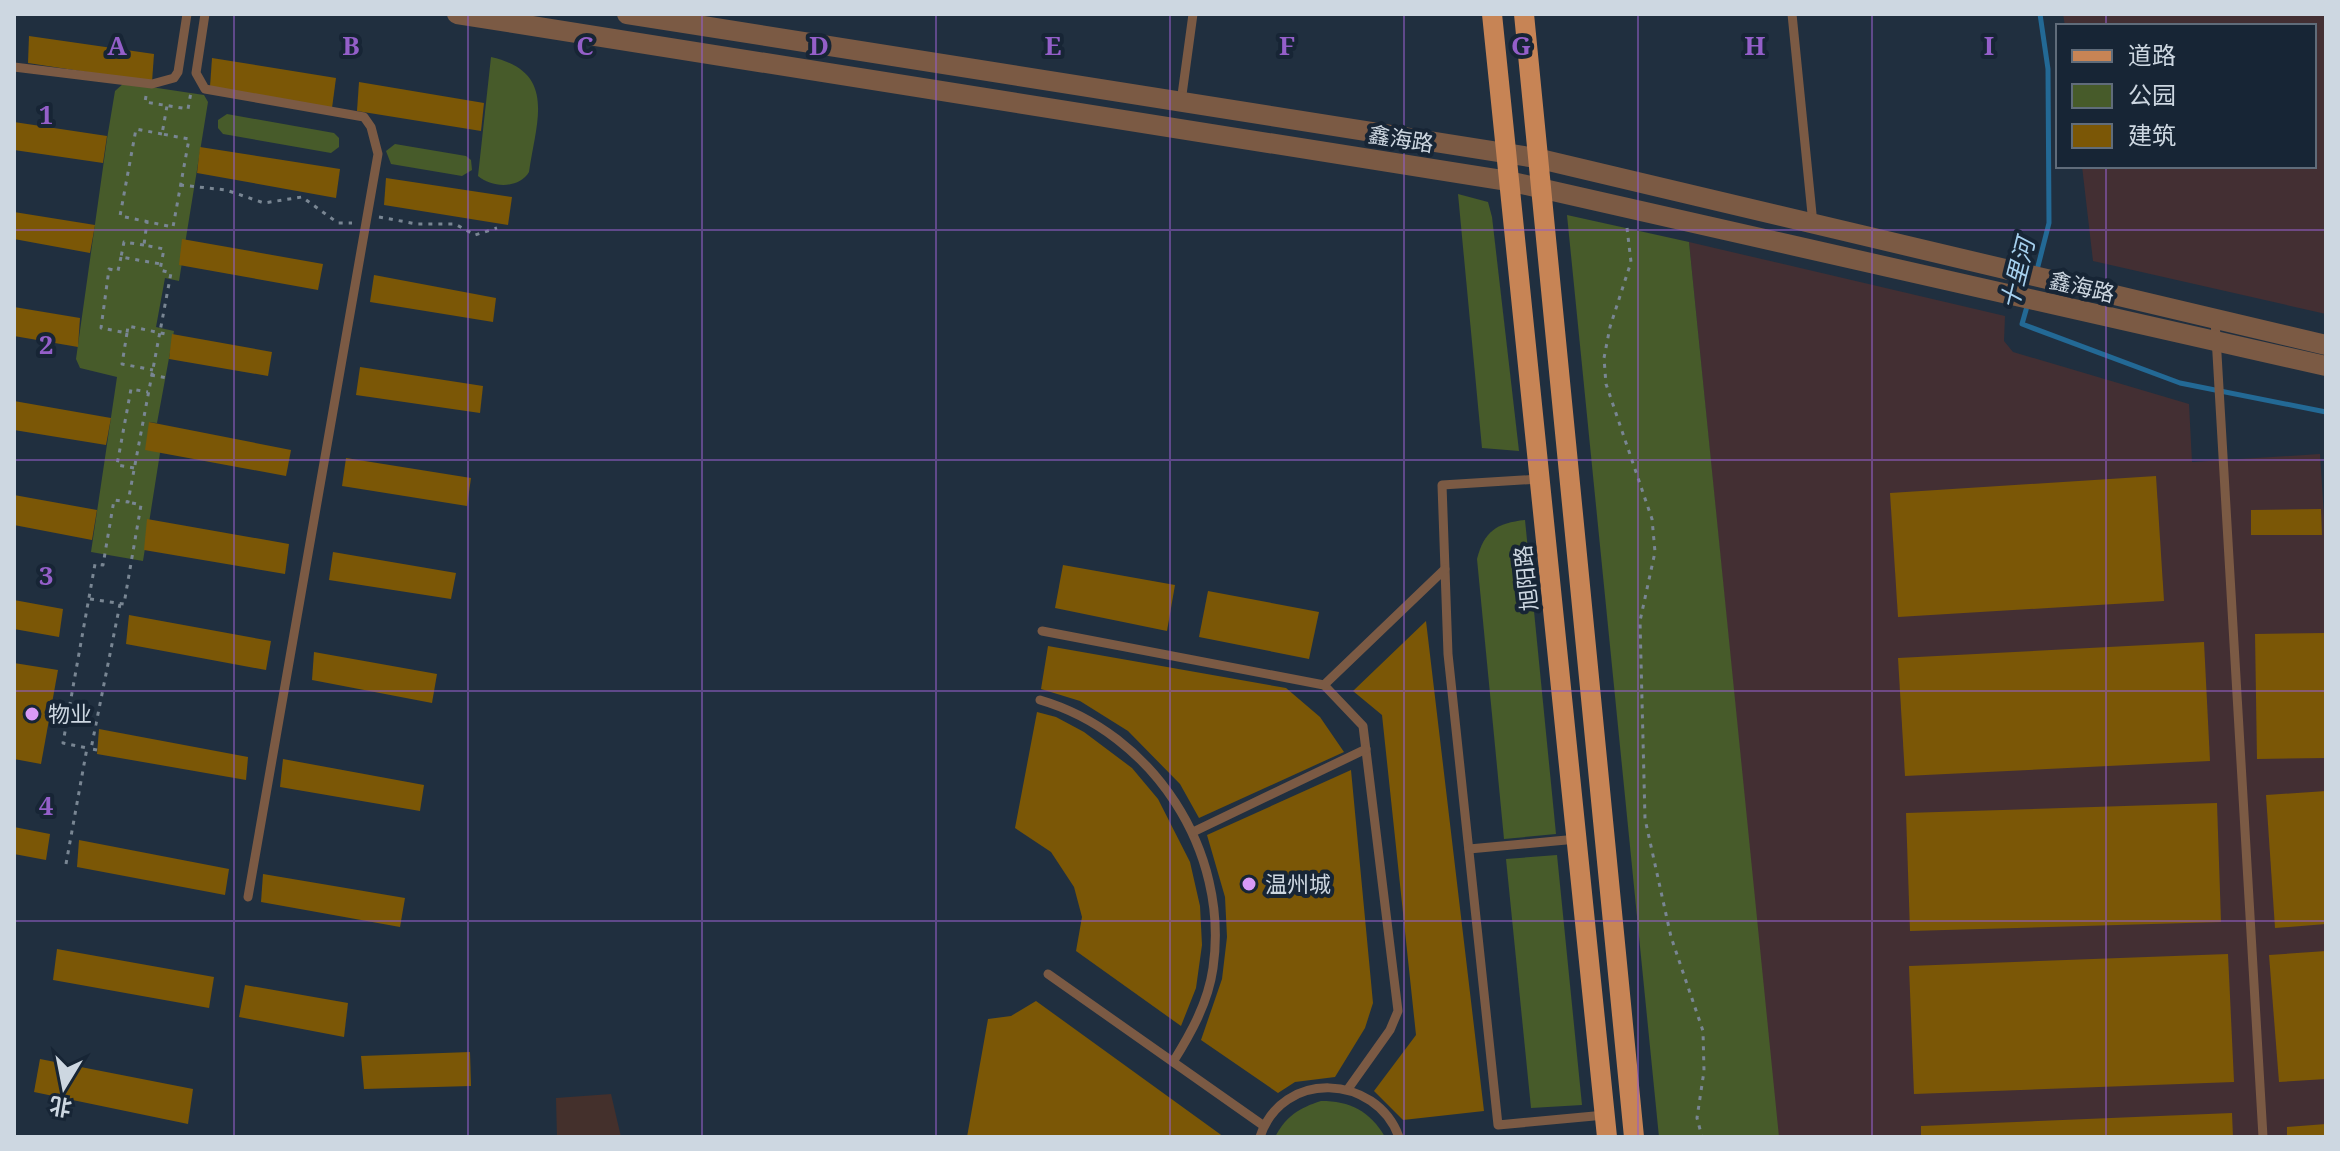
<svg xmlns="http://www.w3.org/2000/svg" width="2340" height="1151" font-family="'Noto Serif','Noto Sans SC',serif">
<rect width="100%" height="100%" fill="#202f3f"/>
<g fill="#432f33">
<polygon points="2063,14 2326,14 2326,314 2093,261 2082,166 2314,166 2314,26 2065,26"/>
<polygon points="1689,242 2005,316 2004,341 2013,352 2189,404 2192,462 2320,454 2326,548 2326,1137 1778,1137"/>
</g>
<polygon fill="#44302c" points="611,1094 621,1137 557,1137 556,1098"/>
<g fill="#475b2a">
<path d="M491 57C558 72 536 122 529 172 519 189 492 188 478 176Z"/>
<polygon points="124,83 204,95 208,102 179,281 165,278 156,327 174,331 157,423 149,422 160,453 143,561 91,552 117,377 80,368 76,359 107,139 115,91"/>
<polygon points="227,114 334,133 339,138 339,147 331,153 223,134 218,128 218,120"/>
<polygon points="395,144 466,156 471,160 472,170 462,176 391,164 386,151"/>
<polygon points="1458,194 1488,202 1492,217 1519,451 1482,448"/>
<polygon points="1567,215 1689,242 1779,1137 1659,1137"/>
<path d="M1525 520 1556 834 1504 839 1477 559C1484 531 1497 523 1525 520Z"/>
<polygon points="1557,855 1582,1105 1531,1108 1506,859"/>
<path d="M1321 1101C1350 1101 1370 1111 1385 1137H1275C1286 1116 1299 1108 1321 1101Z"/>
</g>
<g fill="none" stroke-linecap="round" stroke-linejoin="round">
<g stroke="#236995" stroke-width="5">
<polyline points="2037,270 2049,223 2048,69 2040,14"/>
<polyline points="2028,303 2022,324 2180,383 2326,412"/>
</g>
</g>
<g fill="#7b5706">
<polygon points="29,36 154,54 152,82 28,63"/>
<polygon points="212,58 336,78 332,108 210,87"/>
<polygon points="359,82 484,103 481,131 357,111"/>
<polygon points="14,122 107,136 103,163 14,150"/>
<polygon points="200,147 340,169 336,198 197,173"/>
<polygon points="386,178 512,197 508,225 384,205"/>
<polygon points="14,212 95,225 90,253 14,239"/>
<polygon points="182,239 323,264 318,290 179,265"/>
<polygon points="374,275 496,298 493,322 370,302"/>
<polygon points="14,307 80,318 78,347 14,336"/>
<polygon points="172,334 272,352 268,376 169,359"/>
<polygon points="360,367 483,386 480,413 356,395"/>
<polygon points="14,401 111,418 106,445 14,430"/>
<polygon points="149,422 291,450 286,476 145,450"/>
<polygon points="346,458 471,478 467,506 342,486"/>
<polygon points="2156,476 2164,601 1898,617 1890,493"/>
<polygon points="14,495 97,510 92,540 14,525"/>
<polygon points="2321,509 2322,535 2251,535 2251,510"/>
<polygon points="147,519 289,544 285,574 144,550"/>
<polygon points="333,552 456,573 451,599 329,580"/>
<polygon points="1063,565 1175,585 1167,631 1055,608"/>
<polygon points="1208,591 1319,612 1309,659 1199,637"/>
<polygon points="14,600 63,609 59,637 14,629"/>
<polygon points="129,615 271,641 266,670 126,644"/>
<polygon points="1426,621 1484,1111 1403,1120 1374,1091 1416,1035 1382,715 1353,691"/>
<polygon points="2326,633 2326,758 2257,759 2255,634"/>
<polygon points="2204,642 2210,761 1905,776 1898,658"/>
<polygon points="1048,646 1286,688 1320,717 1344,752 1199,818 1180,784 1128,731 1080,701 1041,689"/>
<polygon points="314,652 437,674 432,703 312,680"/>
<polygon points="14,663 58,670 41,764 14,759"/>
<polygon points="1037,712 1056,717 1084,732 1132,768 1158,799 1190,862 1200,906 1202,945 1196,988 1181,1026 1076,951 1082,917 1074,887 1051,852 1015,828"/>
<polygon points="99,729 248,757 246,780 97,754"/>
<polygon points="283,759 424,785 420,811 280,787"/>
<polygon points="1351,770 1373,1003 1365,1028 1335,1077 1295,1082 1278,1093 1201,1040 1222,979 1227,937 1225,897 1207,835"/>
<polygon points="2326,791 2326,924 2275,928 2266,795"/>
<polygon points="2217,803 2221,922 1910,931 1906,813"/>
<polygon points="14,827 50,834 46,860 14,854"/>
<polygon points="79,840 229,869 225,895 77,867"/>
<polygon points="263,874 405,898 400,927 261,902"/>
<polygon points="57,949 214,977 209,1008 53,980"/>
<polygon points="2326,951 2326,1079 2279,1082 2269,955"/>
<polygon points="2228,954 2234,1082 1914,1094 1909,966"/>
<polygon points="245,985 348,1003 344,1037 239,1017"/>
<polygon points="1036,1001 1224,1137 967,1137 988,1019 1011,1016"/>
<polygon points="470,1052 471,1086 364,1089 361,1056"/>
<polygon points="40,1059 193,1089 188,1124 34,1092"/>
<polygon points="2232,1113 2233,1137 1921,1137 1921,1126"/>
<polygon points="2326,1124 2326,1137 2287,1137 2287,1127"/>
</g>
<g fill="none" stroke-linecap="round" stroke-linejoin="round">
<g stroke="#798693" stroke-width="3" stroke-dasharray="4 6" stroke-linecap="butt">
<polyline points="146,96 145,102 188,109 191,92"/>
<polyline points="162,134 136,129 120,216 173,227 189,139 162,134 167,106"/>
<polyline points="180,185 226,190 264,203 302,197 338,223 352,223"/>
<polyline points="379,217 417,224 455,224 475,235 497,228"/>
<polyline points="1627,228 1631,262 1610,327 1604,358 1606,384 1652,519 1655,552 1640,621 1645,819 1671,937 1703,1031 1704,1071 1697,1118 1702,1137"/>
<polyline points="144,245 124,242 121,257 161,264"/>
<polyline points="121,257 118,271 109,269 101,328 127,333 128,326 170,335"/>
<polyline points="127,333 122,364 153,370"/>
<polyline points="151,375 167,378"/>
<polyline points="134,468 117,465 131,389 148,392"/>
<polyline points="90,599 124,604 141,505 128,502"/>
<polyline points="97,750 91,749 120,604"/>
<polyline points="66,864 87,748 63,743 95,564 103,565 114,500 128,502 171,273 160,270 164,249 144,245 147,222"/>
</g>
<g stroke="#7b5a44" stroke-width="9">
<polyline points="205,14 196,73 205,89 364,117 371,127 378,154 248,897"/>
<polyline points="1792,14 1813,224"/>
<polyline points="14,67 152,84 174,78 178,72 187,14"/>
<polyline points="1181,102 1193,14"/>
<polyline points="2215,320 2263,1137"/>
<polyline points="1540,479 1442,485 1448,654 1498,1125 1605,1115"/>
<polyline points="1042,631 1324,685 1363,726 1398,1011 1390,1030 1348,1089"/>
<polyline points="1324,685 1445,569"/>
<path d="M1040 700C1153 733 1230 851 1213 968 1208 1003 1191 1033 1173 1062"/>
<polyline points="1193,832 1366,749"/>
<polyline points="1469,849 1577,839"/>
<polyline points="1048,974 1264,1126"/>
<path d="M1260 1137C1282 1069 1376 1074 1399 1137"/>
</g>
<g stroke="#7b5a44" stroke-width="20">
<polyline points="457,14 1508,181 2326,366"/>
<polyline points="627,14 1536,158 2326,345"/>
</g>
<g stroke="#c78455" stroke-width="20">
<polyline points="1492,14 1607,1137"/>
<polyline points="1524,14 1634,1137"/>
</g>
</g>
<path fill="none" stroke="#945fc9" stroke-width="2" stroke-opacity="0.55" d="M234 14V1137M468 14V1137M702 14V1137M936 14V1137M1170 14V1137M1404 14V1137M1638 14V1137M1872 14V1137M2106 14V26M2106 166V1137M14 230H2326M14 460H2326M14 691H2326M14 921H2326"/>
<g fill="#d99af7" stroke="#172535" stroke-width="3">
<circle cx="32" cy="714" r="8"/>
<circle cx="1249" cy="884" r="8"/>
</g>
<g text-anchor="middle" stroke-width="8" stroke-linejoin="round" paint-order="stroke">
<g font-size="22" fill="#cdd7e1" stroke="#172535">
<text transform="translate(1401 139) rotate(9)" y="8">鑫海路</text>
<text transform="translate(2082 287) rotate(13)" y="8">鑫海路</text>
<text transform="translate(1526 578) rotate(-96)" y="8">旭阳路</text>
</g>
<g font-size="22" fill="#cdd7e1" stroke="#172535" text-anchor="start">
<text x="48" y="722">物业</text>
<text x="1265" y="892">温州城</text>
</g>
<g font-size="24" font-style="italic" fill="#a6d0ee" stroke="#172535">
<text transform="translate(2018 274) rotate(-76)" y="8">十里河</text>
</g>
</g>
<g font-size="26" text-anchor="middle" font-weight="bold" fill="#945fc9" stroke="#172535" stroke-width="8" stroke-linejoin="round" paint-order="stroke">
<text x="117" y="55">A</text>
<text x="351" y="55">B</text>
<text x="585" y="55">C</text>
<text x="819" y="55">D</text>
<text x="1053" y="55">E</text>
<text x="1287" y="55">F</text>
<text x="1521" y="55">G</text>
<text x="1755" y="55">H</text>
<text x="1989" y="55">I</text>
<text x="46" y="124">1</text>
<text x="46" y="354">2</text>
<text x="46" y="585">3</text>
<text x="46" y="815">4</text>
</g>
<rect width="2340" height="1151" fill="none" stroke="#cdd7e1" stroke-width="32"/>
<rect x="2056" y="24" width="260" height="144" fill="#172535" stroke="#606c7a" stroke-width="2"/>
<rect x="2072" y="50" width="40" height="12" fill="#c78455" stroke="#606c7a" stroke-width="2"/>
<text x="2128" y="64" font-size="24" fill="#cdd7e1">道路</text>
<rect x="2072" y="84" width="40" height="24" fill="#475b2a" stroke="#606c7a" stroke-width="2"/>
<text x="2128" y="104" font-size="24" fill="#cdd7e1">公园</text>
<rect x="2072" y="124" width="40" height="24" fill="#7b5706" stroke="#606c7a" stroke-width="2"/>
<text x="2128" y="144" font-size="24" fill="#cdd7e1">建筑</text>
<g transform="translate(64 1087) rotate(190)" stroke="#172535" stroke-width="6" paint-order="stroke">
<path d="M0-6L14 30L0 20L-14 30Z" fill="#cdd7e1"/>
<text y="-12" font-size="22" font-weight="bold" text-anchor="middle" fill="#cdd7e1">北</text>
</g>
</svg>
